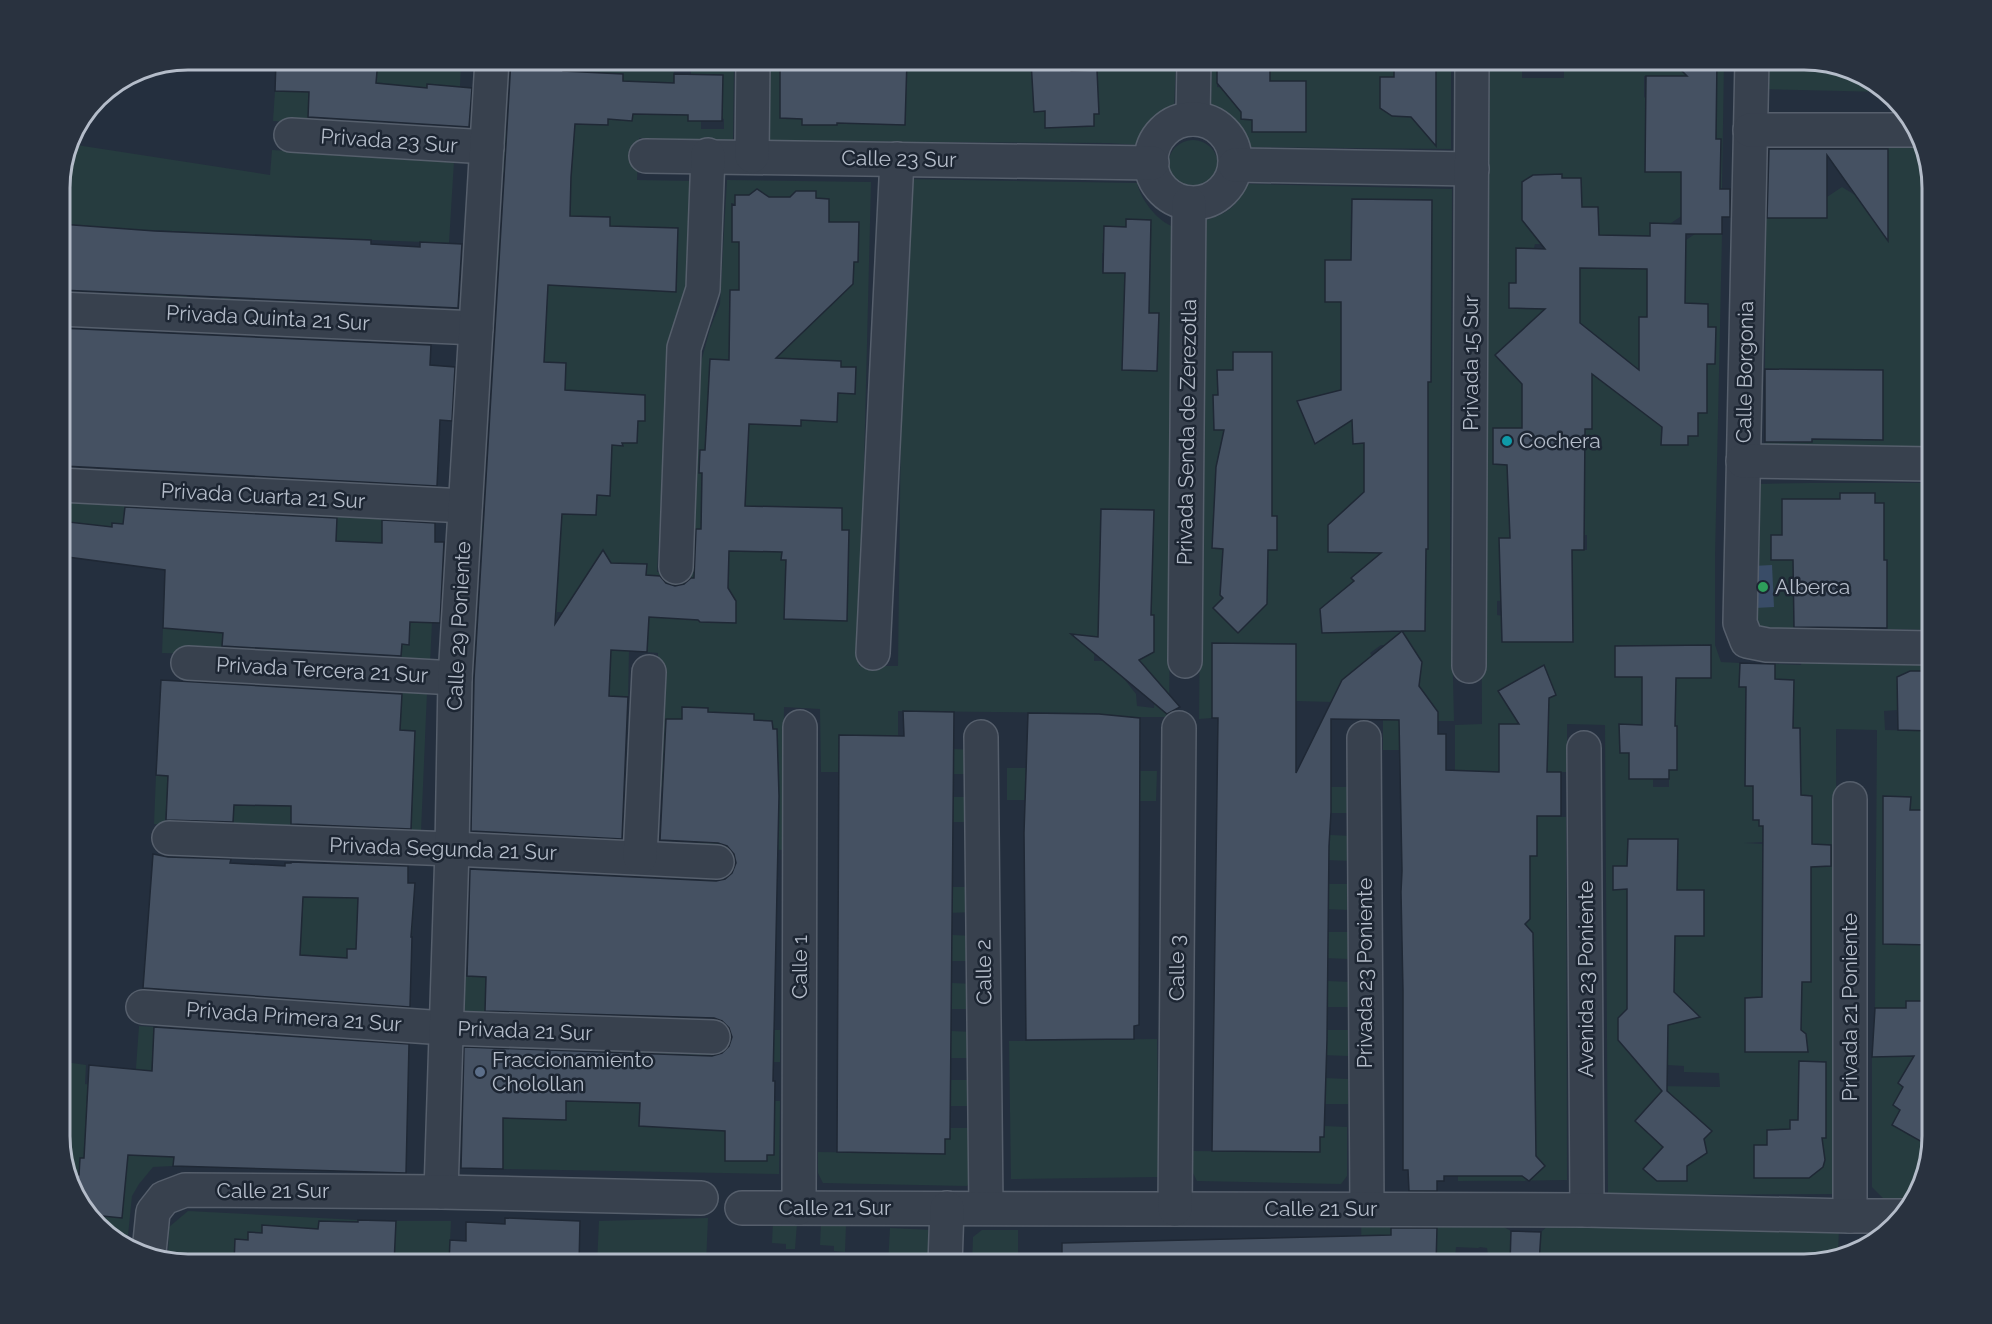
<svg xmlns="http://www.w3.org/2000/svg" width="1992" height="1324" font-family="Raleway,sans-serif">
<rect width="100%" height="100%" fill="#242f3e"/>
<g fill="#263c3f" fill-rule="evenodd">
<polygon points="378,60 461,60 460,87 428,84 427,88 377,92 376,126 365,126 367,93 374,68 377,67"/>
<path d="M563 60H734L733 141 639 138 637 180 692 181 687 293 677 313 669 347 657 572 689 573 695 426 700 366 710 329 720 304 727 180 871 182 859 666H898L904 179 1137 183C1141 200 1157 221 1174 227L1169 717H1132L1090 713 898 711V736L840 772H821L820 709 784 707 782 850 697 847 698 827 779 796V762H771L680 788 652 786 658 653 647 652 612 615 557 612 556 620 531 619 533 582 558 583 560 550 479 545 481 524 507 526 562 513 596 515 602 445 622 446V443H637L638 426 632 425V421H645V395L565 390 544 362 546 325 520 271 492 270 494 234 515 235 569 286 676 292 678 228 610 226V217L570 216 571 177 497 172 499 130 574 134 575 124H608V119L632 120 634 82 623 81V74L605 73 595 76V72L563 70ZM674 69H691V74L723 75V105L720 118 724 119V129H701V121L688 115 673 114ZM1126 219 1151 220 1150 273 1102 272V253H1109L1104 226 1126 227ZM837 222 859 223 858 262H854L853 284 820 316 801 314 803 261ZM730 290 758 291 735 311 729 310ZM1101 509 1154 510 1153 550 1100 551ZM1124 614 1154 615V639L1145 638 1151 654 1139 660 1156 679 1154 708 1137 706 1136 694 1110 661H1094L1095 637 1100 638ZM682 707 724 745 682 719ZM739 714 754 720 772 721 773 729H777V745Z"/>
<path d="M768 60H1176L1174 109C1156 115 1144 127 1139 145L1108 143 766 141Z"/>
<path d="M1212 60H1217V87L1230 88V98L1235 105H1241V119L1252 120V132H1306V81H1262V71H1270V60H1451V149L1249 147 1226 120 1211 109ZM1394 61 1436 62 1435 124 1415 117 1392 116 1380 108V77H1394Z"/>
<path d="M1489 60H1522V78H1564V60H1724L1722 189 1671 223H1650V236L1685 269 1686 240 1695 234H1722L1715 557V645L1721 662 1740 663V687H1749L1775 679V664L1801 665 1802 660 1932 661V671H1910L1897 677 1898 710 1884 711 1885 730 1932 731V810H1910V797L1884 796 1883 943 1932 945V1001H1906V1008H1875L1877 730 1836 729 1837 1194 1608 1195 1605 725 1567 724V772H1547V724H1499V772L1455 774V725L1482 724C1481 502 1481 281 1489 60ZM1644 76H1717L1703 139H1721L1720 160 1644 97ZM1535 244H1544L1580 261V306L1516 276V249L1534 248ZM1648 303 1708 304V327H1715V364L1663 365 1698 413V436H1688L1662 445V402L1639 333V317H1647ZM1513 338 1621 356V395L1580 365 1516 366 1510 371 1495 356ZM1493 428H1522L1527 465 1493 464ZM1584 466V525L1513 524 1508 490 1507 470ZM1510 535H1587V550H1571L1510 538ZM1517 600 1573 642H1503L1502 616 1497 615V601ZM1710 645 1676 678V685L1642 677 1615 676V646ZM1677 727V770H1669V787H1653V779H1629V753ZM1746 727 1800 729 1801 744 1793 745 1794 769H1801V787L1745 786ZM1762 795 1812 796 1810 982H1763V844L1744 843 1763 842V826H1759V820L1753 819V800ZM1628 839H1677V890L1704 891V936H1675L1674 984 1627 982 1640 889H1613V867L1627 866ZM1649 992 1675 993 1699 1017 1654 1025 1667 1065 1684 1066V1072L1719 1073 1720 1087 1658 1086 1618 1040 1619 1018Z"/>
<polygon points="1758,60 1803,60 1874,82 1884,92 1758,89"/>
<polygon points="275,91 309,92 308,123 273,121"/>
<circle cx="1193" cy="165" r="25"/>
<polygon points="70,144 270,175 272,150 454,161 449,243 297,237 295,311 279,311 280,287 232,257 230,308 221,308 224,234 155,230 152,277 188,279 187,306 138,303 139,285 116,228 60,224 60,181"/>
<polygon points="1888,145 1920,145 1932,188 1932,455 1765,453 1765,442 1812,442 1813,400 1883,439 1883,370 1765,369 1766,218 1827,218 1827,197 1842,187 1855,195 1871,217 1888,217"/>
<path d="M1247 184 1452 189 1450 553 1454 721H1432L1415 681 1420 677 1422 662 1413 648 1381 645 1370 653 1380 667C1365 671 1338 672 1340 693L1332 702 1296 701V644L1213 643 1212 718 1199 719 1203 304 1206 220C1230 213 1236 206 1247 184ZM1387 316H1432L1431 382H1409ZM1352 424 1428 425V469H1364V443H1353ZM1222 438 1272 439V478H1253V516L1277 550 1213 548 1214 503 1226 473 1215 470ZM1377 480 1414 515H1428V549L1363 552H1329V525Z"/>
<path d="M1811 483H1932V630L1887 629V560H1865V548H1884V504L1875 503V493H1840V519H1846V560H1816V582L1793 583 1794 629H1758L1752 619 1751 488 1758 484ZM1782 499H1811V560H1772L1771 535H1782Z"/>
<polygon points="60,500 146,505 146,511 123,524 112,523 109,563 98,561 99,547 62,521 63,517 60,516"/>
<polygon points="320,513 383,515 381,554 353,553 354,541 336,541 336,524 319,523"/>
<polygon points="410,622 432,622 430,664 401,662 402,644 408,645"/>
<polygon points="163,628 205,632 223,629 222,650 263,651 264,631 283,631 282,657 162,653"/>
<polygon points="611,649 629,651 628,697 594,696 611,668"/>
<polygon points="402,691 427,692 421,832 412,833 412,819 395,818 373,798 372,832 343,831 344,758 217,804 217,829 196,827 198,777 168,776 165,825 154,824 156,775 168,776 169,752 157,751 158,728 414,748 415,731 400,730"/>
<polygon points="1383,720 1407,720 1401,750 1383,750"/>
<polygon points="953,749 976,750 976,774 948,774"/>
<rect x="1007" y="768" width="19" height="32"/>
<polygon points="1139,771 1157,771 1156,801 1133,801"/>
<polygon points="1331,787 1354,787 1353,813 1325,813"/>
<polygon points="952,797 975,797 975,822 948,822"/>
<polygon points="234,801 271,803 272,806 291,806 307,820 307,830 233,831"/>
<polygon points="1537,816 1566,817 1567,1180 1458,1181 1458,1159 1483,1176 1522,1176 1529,1181 1545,1166 1519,1139 1536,1130 1533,948 1526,937 1532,932 1525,924 1531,918 1515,899 1530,856"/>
<polygon points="1330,835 1353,836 1352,861 1325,860 1325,846 1330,845"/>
<polygon points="341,861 359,862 357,934 414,901 412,937 388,936 361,949 347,949 347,969 335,957 263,953 303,897 340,898"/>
<polygon points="1328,884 1352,884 1351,910 1323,909 1324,894 1329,894"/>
<polygon points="952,887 975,887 975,912 948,913 947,898 952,897"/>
<polygon points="1328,932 1351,932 1350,959 1323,958"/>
<polygon points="952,935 975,936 975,961 947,961 952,946"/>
<polygon points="578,950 575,1025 459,1019 460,976 486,977 485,1011 534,1013 535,1004"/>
<polygon points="1328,981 1350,982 1350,1007 1322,1007"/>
<polygon points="952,983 975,984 974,1009 947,1009 947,994 952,994"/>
<polygon points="139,1026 154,1027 151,1078 134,1096"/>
<polygon points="722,1029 780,1030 780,1062 773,1062 773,1043 718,1042"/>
<polygon points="1327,1030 1349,1030 1348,1056 1321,1055"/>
<polygon points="951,1031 974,1032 974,1058 946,1058 946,1042 951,1042"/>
<polygon points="1157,1039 1159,1177 1011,1179 1009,1041"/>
<path d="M606 1046 717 1050V1058L675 1078 676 1054H659L658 1076 641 1075 639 1125 713 1130 715 1100 780 1101 779 1174 503 1169V1118L565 1120 566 1101 634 1103 635 1064 606 1062ZM726 1115 774 1122V1155H767L766 1161H725Z"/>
<polygon points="1932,1055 1908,1066 1898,1083 1903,1087 1900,1110 1893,1125 1910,1136 1914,1133 1929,1141 1927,1145 1929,1146 1913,1199 1883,1198 1872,1187 1872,1057"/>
<polygon points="65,1062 86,1065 85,1084 112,1087 112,1095 87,1094 86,1118 96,1119 79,1175 73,1175 72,1182 60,1143 60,1096"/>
<polygon points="1325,1078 1348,1079 1348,1104 1320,1104"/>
<polygon points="951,1080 974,1080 973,1106 946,1106 946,1091 951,1091"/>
<polygon points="1324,1126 1347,1127 1347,1176 1341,1184 1197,1181 1192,1171 1192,1151 1319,1152 1320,1137 1324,1137"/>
<polygon points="950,1128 973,1128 973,1178 967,1186 823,1183 818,1173 818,1152 945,1154 945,1139 950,1139"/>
<polygon points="114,1146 174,1157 173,1166 153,1167 139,1184 132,1196 127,1245 118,1242 101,1225 102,1216 122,1217 127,1163"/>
<polygon points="188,1211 358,1220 357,1264 316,1264 278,1230 278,1226 263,1225 262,1233 248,1240 235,1239 234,1264 189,1264 168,1258 169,1227"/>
<polygon points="1437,1217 1489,1219 1511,1231 1510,1261 1494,1261 1494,1256 1488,1256 1487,1248 1480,1247 1478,1248 1456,1247 1455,1258 1441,1257 1441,1264 1412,1264 1436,1246"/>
<polygon points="708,1218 706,1264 597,1264 599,1221"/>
<polygon points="1391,1219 1391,1263 1362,1263 1361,1220"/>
<polygon points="1556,1219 1839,1225 1838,1255 1804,1264 1749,1264 1749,1261 1718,1260 1713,1264 1669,1264 1663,1257 1659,1260 1630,1260 1630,1264 1607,1264 1602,1259 1594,1264 1589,1259 1572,1258 1572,1264 1551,1264 1543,1254 1539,1257 1541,1232"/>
<polygon points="396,1221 451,1221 449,1264 394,1264"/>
<polygon points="773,1221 797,1223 795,1249 786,1249 786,1244 772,1243"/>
<polygon points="821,1224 846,1225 845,1252 834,1251 834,1246 820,1245"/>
<polygon points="890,1228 932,1230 935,1264 888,1264"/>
<polygon points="982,1230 1018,1230 1018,1264 972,1264 973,1237"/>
</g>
<polygon fill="#394c67" points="1772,565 1774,607 1755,608 1753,566"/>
<g fill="#455162" stroke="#1f2835" stroke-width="1.5" fill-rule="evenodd">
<polygon points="276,60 378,60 376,83 427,88 427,84 472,88 469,127 308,117 309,92 275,91"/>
<polygon points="511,60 563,60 563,71 623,74 623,81 674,83 674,74 723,75 722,121 688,121 688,115 633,114 632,121 608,119 608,125 575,124 571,177 570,216 610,217 610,226 678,228 676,292 548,285 544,362 566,363 565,390 645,395 645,421 638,421 637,443 622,443 623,446 612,445 610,496 597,495 596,515 562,514 555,624 603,550 611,563 647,564 646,575 660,576 666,583 675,586 684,584 691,578 694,578 696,529 701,529 702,473 699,473 700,450 705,450 710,359 729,360 730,290 739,290 739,242 732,242 732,204 735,205 735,195 749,195 757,189 769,197 790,197 796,191 816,191 816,198 829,199 829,222 859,222 858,262 854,262 853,284 776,358 841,361 841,367 856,367 855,394 838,393 837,422 801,420 801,426 749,424 745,506 842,508 842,530 849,530 847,621 784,619 786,560 781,560 782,552 729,551 728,588 736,601 736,623 700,622 698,620 649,617 647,652 611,650 609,696 628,697 622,839 471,831 474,679"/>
<polygon points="820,60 907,60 905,125 837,123 837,125 802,125 802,119 780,118 780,64 820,64"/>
<polygon points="1037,60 1070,61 1071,71 1097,70 1099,114 1094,114 1094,126 1045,128 1045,111 1034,112 1031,61"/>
<polygon points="1217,60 1270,60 1270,81 1306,81 1306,132 1252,132 1252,120 1241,119 1241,112 1217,83"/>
<path d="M1671 60H1717L1716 139H1721L1720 189H1730V217H1722V234H1686L1685 303 1708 304V327H1716L1715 364H1707V413H1698V436H1688V445H1661L1662 427 1592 374V429H1585L1584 550H1572L1573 642H1502L1499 538H1510L1507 465 1493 464V428H1522V384L1495 355 1545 309 1509 308V283H1516V248L1545 249 1522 220V182L1533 175 1562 174V178H1581L1582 207H1598L1599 235 1650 236V223L1681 224V172H1645L1646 76H1687ZM1580 268 1647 269V317H1639V370L1580 323Z"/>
<polygon points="1394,61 1436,62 1436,146 1411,117 1392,116 1380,108 1380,77 1394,77"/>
<polygon points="1769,149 1888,149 1888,241 1827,155 1827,218 1767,218"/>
<polygon points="1352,199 1432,200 1431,382 1428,382 1428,549 1426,549 1425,631 1402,631 1422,662 1419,686 1438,712 1438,734 1446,734 1446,770 1499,772 1499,724 1519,724 1498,691 1544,665 1556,695 1549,698 1547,772 1561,772 1561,816 1537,816 1537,856 1530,856 1530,919 1525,924 1533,933 1536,1156 1545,1166 1529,1181 1522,1176 1444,1176 1444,1181 1437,1181 1437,1191 1409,1191 1408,1170 1403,1170 1403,991 1401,892 1402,871 1399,720 1331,719 1331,812 1329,846 1327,1040 1324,1137 1320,1137 1320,1152 1212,1151 1218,718 1212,718 1212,643 1296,644 1296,773 1342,680 1402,631 1322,633 1320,609 1354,581 1351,578 1381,553 1328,552 1328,525 1364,492 1364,443 1353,444 1352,420 1315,444 1297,401 1341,390 1341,302 1325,302 1325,260 1351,260"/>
<polygon points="1126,219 1151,220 1149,313 1159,313 1157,371 1122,370 1125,273 1103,273 1104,226 1126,227"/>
<polygon points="60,224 155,231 371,240 371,244 420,247 420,242 462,244 458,308 60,290"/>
<polygon points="60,328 431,345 430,365 455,367 452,421 440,420 437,486 64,466 65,449 60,448"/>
<polygon points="1233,352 1272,352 1272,516 1277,516 1277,550 1268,550 1267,604 1238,633 1213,608 1223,598 1220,595 1223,549 1212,548 1216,467 1224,430 1214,430 1213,395 1218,395 1217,370 1233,370"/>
<polygon points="1765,369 1883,370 1883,440 1812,439 1812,442 1765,442"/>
<polygon points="1840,493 1875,493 1875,503 1884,503 1884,560 1887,560 1887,628 1794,627 1793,560 1771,560 1771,535 1782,535 1782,499 1840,499"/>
<polygon points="125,507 337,518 336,541 382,543 382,520 435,523 435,542 444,542 440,623 410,622 409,645 402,644 401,656 222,646 223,633 163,628 165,570 60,556 60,521 112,527 112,523 123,524"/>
<polygon points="1101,509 1154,510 1151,615 1154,615 1154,652 1139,660 1180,707 1167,714 1071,634 1098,637"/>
<polygon points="1711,645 1711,678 1676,678 1675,726 1677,726 1677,770 1669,770 1669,779 1629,779 1629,753 1620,753 1619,724 1642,725 1642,677 1615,677 1615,646"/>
<polygon points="1740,663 1775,664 1775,679 1794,680 1793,728 1800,728 1801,795 1812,796 1812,844 1831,845 1831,866 1811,867 1811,982 1802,982 1801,1030 1806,1034 1808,1052 1745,1052 1745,998 1762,997 1763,826 1759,826 1759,820 1753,820 1753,786 1745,786 1746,687 1739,687"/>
<polygon points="1910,671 1932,671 1932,731 1898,730 1897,677"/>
<polygon points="161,680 402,694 400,730 415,731 411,829 291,824 291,806 234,805 233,822 166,820 168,776 156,775"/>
<polygon points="682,707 708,708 708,712 754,714 754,720 772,721 773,729 777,729 779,796 773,1081 775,1081 774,1155 767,1155 767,1161 725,1161 725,1131 639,1126 640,1103 566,1101 566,1120 503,1118 503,1169 461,1168 464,1047 712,1056 722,1053 729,1046 732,1037 729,1028 722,1021 714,1018 485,1011 486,977 467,976 470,869 716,881 725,879 732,873 736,863 734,854 727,846 718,843 660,840 666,719 682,719"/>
<polygon points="903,711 954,712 950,1139 945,1139 945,1154 837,1152 839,735 904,736"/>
<polygon points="1028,713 1099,714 1140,718 1139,1025 1134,1026 1134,1039 1026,1040 1024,833"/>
<polygon points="1883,796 1911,797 1910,810 1932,810 1932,945 1883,944"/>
<polygon points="1628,839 1678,839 1677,890 1704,890 1704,936 1675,936 1674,992 1700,1017 1668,1025 1667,1091 1712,1131 1704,1139 1707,1153 1687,1166 1687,1181 1657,1181 1643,1169 1663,1147 1635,1121 1662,1091 1618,1040 1618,1018 1627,1009 1627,889 1613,890 1613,866 1627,866"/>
<path d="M153 854 168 857 231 859 230 863 285 866V863H291V862L408 866V883H415L411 937H412L410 1007 143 988ZM303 897 358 898 356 949H347V958L300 955Z"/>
<polygon points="1906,1001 1932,1001 1932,1136 1929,1146 1892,1125 1900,1110 1893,1105 1903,1087 1898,1083 1914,1056 1872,1057 1875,1008 1906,1008"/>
<polygon points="154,1027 409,1044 406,1173 173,1166 174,1157 128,1155 122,1218 92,1215 77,1199 70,1174 79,1175 80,1158 84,1158 89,1065 152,1071"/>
<polygon points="1799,1061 1826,1062 1826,1138 1822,1138 1825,1160 1823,1167 1809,1178 1754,1178 1754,1145 1767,1145 1767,1130 1790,1129 1790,1120 1798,1120"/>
<polygon points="505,1218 580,1221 579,1264 449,1264 450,1240 466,1241 466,1222 505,1224"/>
<polygon points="358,1220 396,1221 394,1264 234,1264 235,1239 248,1240 248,1232 262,1233 262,1225 318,1229 319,1221 358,1222"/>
<polygon points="1391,1228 1437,1228 1436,1264 1062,1264 1062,1243 1391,1235"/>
<polygon points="1511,1231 1541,1232 1539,1264 1510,1264"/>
</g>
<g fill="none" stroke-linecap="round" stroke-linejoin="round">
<defs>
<g id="minor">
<polyline points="1752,60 1740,623 1747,641 1767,645 1932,648"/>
<polyline points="1193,119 1194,60"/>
<circle cx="1193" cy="161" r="42"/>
<polyline points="1750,130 1916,130"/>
<polyline points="291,135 487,147"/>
<polyline points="646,156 1152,163"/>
<polyline points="752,156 753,60"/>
<polyline points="1235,165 1472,169"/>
<polyline points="60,309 476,328"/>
<polyline points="1743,461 1932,464"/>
<polyline points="60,485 465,506"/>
<polyline points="676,567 684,348 703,289 708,155"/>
<polyline points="873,653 897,159"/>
<polyline points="1185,661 1189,203"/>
<polyline points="188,663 455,678"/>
<polyline points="1469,666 1472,60"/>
<polyline points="981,737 986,1208"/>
<polyline points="1364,738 1367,1209"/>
<polyline points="1584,748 1587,1210"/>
<polyline points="1850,799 1850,1216"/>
<polyline points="169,838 452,849 717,862"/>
<polyline points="640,857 649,672"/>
<polyline points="143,1007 445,1028 713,1037"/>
<polyline points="441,1192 452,849 455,678 492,60"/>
<polyline points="742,1208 1587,1210 1850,1216 1901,1216"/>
<polyline points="799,1208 800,727"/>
<polyline points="1175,1209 1179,728"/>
<polyline points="149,1252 153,1212 164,1198 185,1190 441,1192 701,1198"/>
<polyline points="945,1264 947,1208"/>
</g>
</defs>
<use href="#minor" stroke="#565f6c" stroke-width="36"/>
<use href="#minor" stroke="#38414e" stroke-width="33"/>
</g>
<circle fill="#0f9aa8" stroke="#1d2633" stroke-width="2" cx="1507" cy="441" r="6"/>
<circle fill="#2e9e5b" stroke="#1d2633" stroke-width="2" cx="1763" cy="587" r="6"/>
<circle fill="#5c6f8a" stroke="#1d2633" stroke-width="2" cx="480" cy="1072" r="6"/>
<g text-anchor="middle" stroke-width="5" stroke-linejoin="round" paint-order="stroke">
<g font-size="21" fill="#b4bcc9" stroke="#1d2633">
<text transform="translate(389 141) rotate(4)" y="7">Privada 23 Sur</text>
<text transform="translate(899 159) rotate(1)" y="7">Calle 23 Sur</text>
<text transform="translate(268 318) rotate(3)" y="7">Privada Quinta 21 Sur</text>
<text transform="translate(1471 363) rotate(-90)" y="7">Privada 15 Sur</text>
<text transform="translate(1745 372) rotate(-89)" y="7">Calle Borgonia</text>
<text transform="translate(1187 432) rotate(-89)" y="7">Privada Senda de Zerezotla</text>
<text transform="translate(263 496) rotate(3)" y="7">Privada Cuarta 21 Sur</text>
<text transform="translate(459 626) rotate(-87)" y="7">Calle 29 Poniente</text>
<text transform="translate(322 670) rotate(3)" y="7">Privada Tercera 21 Sur</text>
<text transform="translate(443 849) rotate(2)" y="7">Privada Segunda 21 Sur</text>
<text transform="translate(800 967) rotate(-90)" y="7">Calle 1</text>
<text transform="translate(1177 968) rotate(-90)" y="7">Calle 3</text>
<text transform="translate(984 972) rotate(-91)" y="7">Calle 2</text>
<text transform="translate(1365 973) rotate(-90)" y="7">Privada 23 Poniente</text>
<text transform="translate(1586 979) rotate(-90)" y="7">Avenida 23 Poniente</text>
<text transform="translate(1850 1007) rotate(-90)" y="7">Privada 21 Poniente</text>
<text transform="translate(294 1017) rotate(4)" y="7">Privada Primera 21 Sur</text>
<text transform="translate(525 1031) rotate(2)" y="7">Privada 21 Sur</text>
<text x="273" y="1198">Calle 21 Sur</text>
<text x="835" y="1215">Calle 21 Sur</text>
<text x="1321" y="1216">Calle 21 Sur</text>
</g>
<g font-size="21" fill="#b4bcc9" stroke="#1d2633" text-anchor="start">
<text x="1519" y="448">Cochera</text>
<text x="1775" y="594">Alberca</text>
<text x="492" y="1067">Fraccionamiento<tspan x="492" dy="24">Cholollan</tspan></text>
</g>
</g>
<path d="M0 0H1992V1324H0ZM188 70H1804A118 118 0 0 1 1922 188V1136A118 118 0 0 1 1804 1254H188A118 118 0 0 1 70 1136V188A118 118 0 0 1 188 70Z" fill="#29323f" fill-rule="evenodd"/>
<path fill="none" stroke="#b4bcc9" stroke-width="3" d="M188 70H1804A118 118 0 0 1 1922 188V1136A118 118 0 0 1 1804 1254H188A118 118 0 0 1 70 1136V188A118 118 0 0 1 188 70Z"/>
</svg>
